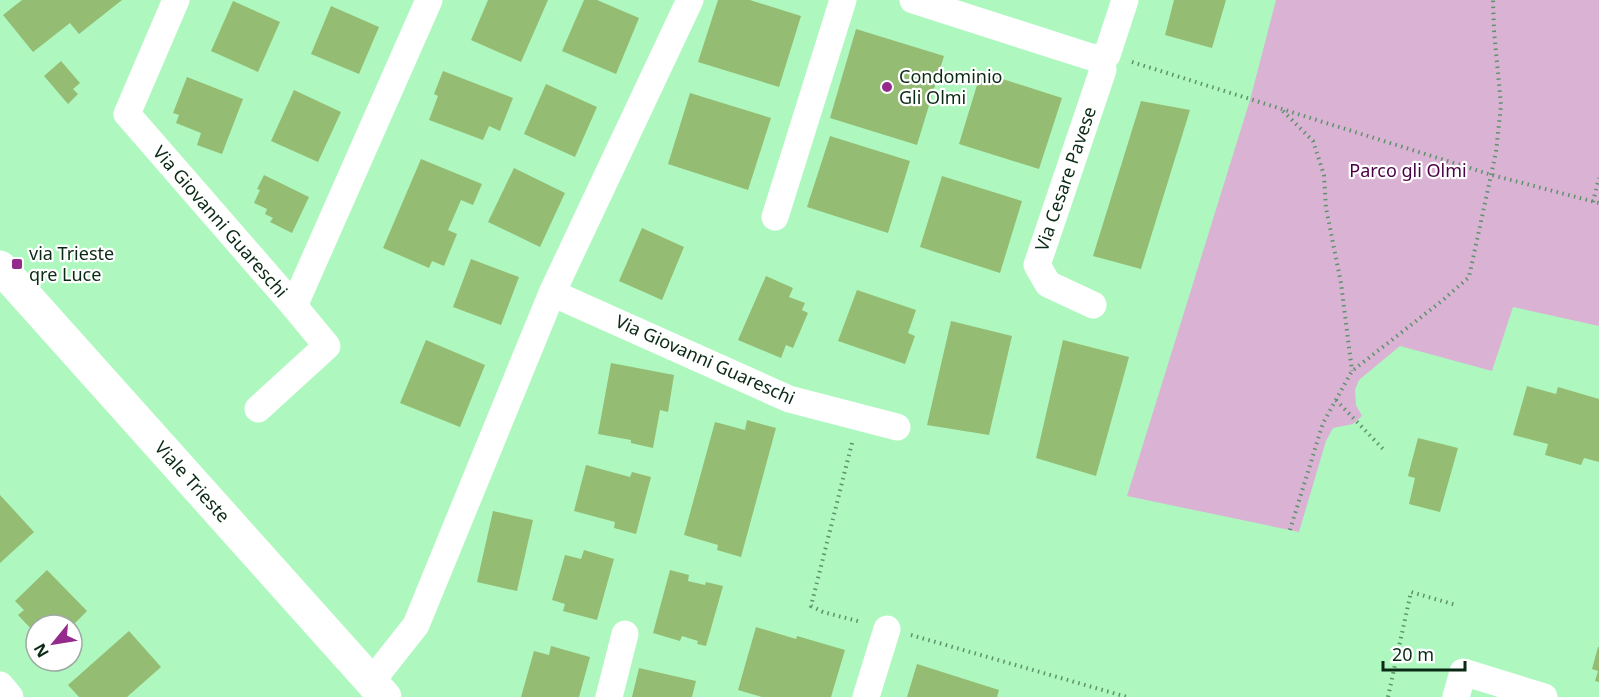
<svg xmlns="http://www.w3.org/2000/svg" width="1599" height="697" font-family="'Noto Sans',sans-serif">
<rect width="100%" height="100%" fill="#aef8bf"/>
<polygon fill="#dab3d4" points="1276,0 1599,0 1599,326 1513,307 1492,371 1400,346 1359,380 1355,390 1356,405 1362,416 1353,424 1333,428 1326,441 1299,532 1127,496 1250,100"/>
<g fill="#95bc73">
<polygon points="22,0 122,0 79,34 70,23 33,52 3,15"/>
<polygon points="488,0 548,0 521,62 471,40"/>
<polygon points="584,0 597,0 639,18 616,74 562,51"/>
<polygon points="718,0 750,0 801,16 779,87 698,62"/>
<polygon points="1174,0 1226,0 1212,48 1165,35"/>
<polygon points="233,1 280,22 258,72 211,51"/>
<polygon points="331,6 379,27 359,74 311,54"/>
<polygon points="856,29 944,56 917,145 830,118"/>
<polygon points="61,61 80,83 73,89 78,94 68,104 44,76"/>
<polygon points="443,71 513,98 500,131 489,126 483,140 429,120 438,96 434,94"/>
<polygon points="981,72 1062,98 1039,169 959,144"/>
<polygon points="187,77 243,99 222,154 197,145 201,133 176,123 179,115 173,113"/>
<polygon points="546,84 597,107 575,157 524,134"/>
<polygon points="294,90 341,112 318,162 271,141"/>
<polygon points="690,93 771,118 748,190 668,164"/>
<polygon points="1141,101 1190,110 1141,269 1093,256"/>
<polygon points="830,136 910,161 888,233 807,207"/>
<polygon points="421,159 482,184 473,205 461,200 448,230 457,234 444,266 432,261 429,268 383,248"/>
<polygon points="514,168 565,193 540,247 488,222"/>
<polygon points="264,175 309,197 292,233 270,222 273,218 265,214 267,209 254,203 260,190 257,189"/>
<polygon points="942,176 1022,201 1000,273 920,247"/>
<polygon points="642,228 684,247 662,300 619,281"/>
<polygon points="471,259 519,277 501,325 453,307"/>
<polygon points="766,276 793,288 789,297 805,303 802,310 808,313 793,348 786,345 781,358 738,340"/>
<polygon points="857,290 916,310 908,333 915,336 905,364 838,341"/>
<polygon points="951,321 1012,336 989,435 927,425"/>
<polygon points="426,340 485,365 460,427 400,403"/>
<polygon points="1063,340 1129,357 1096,476 1036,458"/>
<polygon points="611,363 674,375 668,412 660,410 653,448 631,443 631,440 598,434"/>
<polygon points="1527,386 1556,394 1558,387 1599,399 1599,462 1584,458 1581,465 1545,455 1548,444 1513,435"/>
<polygon points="747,420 776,428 741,557 717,550 718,545 684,535 715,422 745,430"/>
<polygon points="1418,438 1458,448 1440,512 1409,504 1415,478 1408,476"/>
<polygon points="586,465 630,477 632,472 651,477 636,534 614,528 615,522 574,511"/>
<polygon points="0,495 34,532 0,563"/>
<polygon points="493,511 533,520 517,591 477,582"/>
<polygon points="584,550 614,559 597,620 563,611 565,604 552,600 565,555 581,559"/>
<polygon points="47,570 87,611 73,625 36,625 36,634 18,615 24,610 15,601"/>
<polygon points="670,570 689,575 688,581 705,585 706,582 723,586 706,646 697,644 698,641 682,636 680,641 653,633"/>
<polygon points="756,627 796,639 797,636 845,650 831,697 762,697 738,690"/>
<polygon points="129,631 161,667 127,697 79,697 68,685"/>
<polygon points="551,646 590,657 579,697 521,697 534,651 549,655"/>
<polygon points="1598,647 1599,647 1599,682 1595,681 1598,671 1592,669"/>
<polygon points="917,664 999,690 997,697 907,697"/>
<polygon points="639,668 696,681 692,697 632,697"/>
</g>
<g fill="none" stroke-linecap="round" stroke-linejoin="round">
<g stroke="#5d926b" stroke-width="4" stroke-dasharray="1.5 4.5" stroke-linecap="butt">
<polyline points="1132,62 1492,175 1599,203"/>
<polyline points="1283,111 1313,141 1324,175 1326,208 1341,283 1352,371"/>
<polyline points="1593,202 1599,178"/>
<polyline points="1336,400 1383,449"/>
<polyline points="852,443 811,606 823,612 861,622"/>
<polyline points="1290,530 1323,423 1352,371 1443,300 1469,277 1496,152 1501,105 1494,31 1493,0"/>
<polyline points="911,635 1127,697"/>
<polyline points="1388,697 1411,592 1456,605"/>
</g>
<g stroke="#fff" stroke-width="27">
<polyline points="176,0 127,114 294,306 429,0"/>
<polyline points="913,0 1091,57 1101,58"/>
<polyline points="1101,58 1107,55 1125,0"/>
<polyline points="775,217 843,0"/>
<polyline points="552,293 789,399 897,427"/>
<polyline points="1093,305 1048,284 1037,265 1103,70 1101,58"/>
<polyline points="258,409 327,346 294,306"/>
<polyline points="371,682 416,625 552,293 690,0"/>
<polyline points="0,685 10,697"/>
<polyline points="609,697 625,634"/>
<polyline points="866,697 887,629"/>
<polyline points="1456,697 1463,672 1544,697"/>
</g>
<polyline stroke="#fff" stroke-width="33" points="0,267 385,697"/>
</g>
<g fill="#942a8c" stroke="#fff" stroke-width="2">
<circle cx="887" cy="87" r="6"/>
<rect x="11" y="258" width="12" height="12" rx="3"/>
</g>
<g text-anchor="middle" stroke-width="4.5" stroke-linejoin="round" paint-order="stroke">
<g font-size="18" fill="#0b2a15" stroke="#fff" text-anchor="start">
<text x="899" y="83">Condominio<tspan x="899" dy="21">Gli Olmi</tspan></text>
<text x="29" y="260">via Trieste<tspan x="29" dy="21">qre Luce</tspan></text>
</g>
<g font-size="18" fill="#490045" stroke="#fff">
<text x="1408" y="177">Parco gli Olmi</text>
</g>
<g font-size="18" fill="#0b2a15" stroke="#fff">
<text transform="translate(1066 179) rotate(-71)" y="6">Via Cesare Pavese</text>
<text transform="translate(220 222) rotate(49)" y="6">Via Giovanni Guareschi</text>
<text transform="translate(705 360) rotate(24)" y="6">Via Giovanni Guareschi</text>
<text transform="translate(192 482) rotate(48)" y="6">Viale Trieste</text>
</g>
</g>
<g transform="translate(54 643) rotate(240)"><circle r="28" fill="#ffffff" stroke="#9daaa1" stroke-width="1.5"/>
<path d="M0-4.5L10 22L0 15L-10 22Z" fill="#942a8c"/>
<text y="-9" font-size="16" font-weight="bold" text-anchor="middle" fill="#0b2a15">N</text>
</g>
<path d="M1383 661v9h82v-9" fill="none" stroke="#0b2a15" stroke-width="3"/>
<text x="1392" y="661" font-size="18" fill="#0b2a15" stroke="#ffffff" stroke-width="4.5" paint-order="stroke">20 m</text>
</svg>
